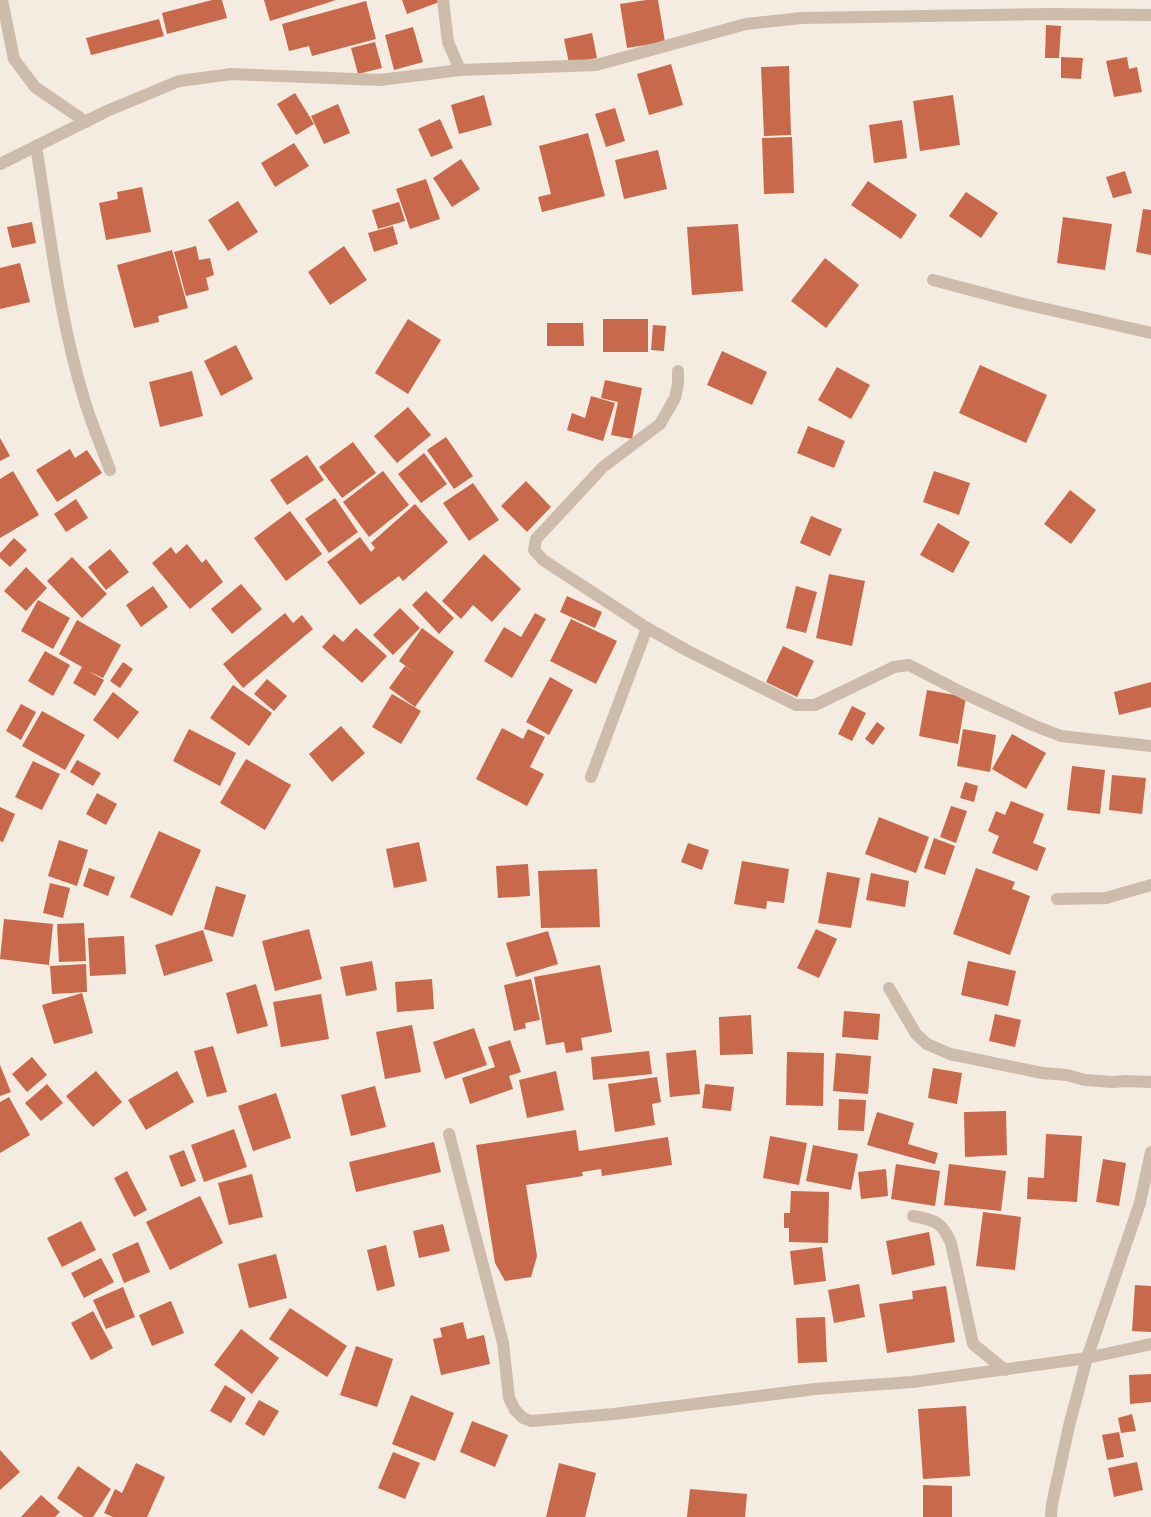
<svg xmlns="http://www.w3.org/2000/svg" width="1151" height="1517" font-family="Arial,sans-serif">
<rect width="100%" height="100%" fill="#f4ebe1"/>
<g fill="#c8694b">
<polygon points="212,0 222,0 227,18 167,34 162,13"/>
<polygon points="264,0 336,0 270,21"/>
<polygon points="402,0 442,0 442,1 407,14"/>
<polygon points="646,0 658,0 665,42 627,48 620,4"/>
<polygon points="366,1 376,39 312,56 309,46 289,51 282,24"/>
<polygon points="159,19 164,36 91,55 86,38"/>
<polygon points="1046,25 1061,26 1059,58 1045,58"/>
<polygon points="413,27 423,62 394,70 385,35"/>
<polygon points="592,33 597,58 569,63 564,39"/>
<polygon points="375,42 382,68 358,74 351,48"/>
<polygon points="1061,57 1083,58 1081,79 1061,78"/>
<polygon points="1127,57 1129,69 1137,67 1142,92 1114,97 1106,61"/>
<polygon points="671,64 683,105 649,115 637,74"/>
<polygon points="789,66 791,135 764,136 761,67"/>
<polygon points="295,93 314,124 296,135 277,104"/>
<polygon points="484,95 492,125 459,134 451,105"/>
<polygon points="953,95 960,145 920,151 913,101"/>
<polygon points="338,104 350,133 324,144 311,116"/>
<polygon points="615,108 625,141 606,147 595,114"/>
<polygon points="440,119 453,148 431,157 418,129"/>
<polygon points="902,120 907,158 874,163 869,125"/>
<polygon points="588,133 605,196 542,212 538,197 551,194 539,146"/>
<polygon points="792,137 794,193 764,194 762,138"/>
<polygon points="294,143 309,166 275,187 261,163"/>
<polygon points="658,150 667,189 624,199 615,160"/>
<polygon points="461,159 480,189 452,207 433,178"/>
<polygon points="1125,171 1132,193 1113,198 1106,177"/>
<polygon points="426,179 440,219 410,229 396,189"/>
<polygon points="868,181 917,215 901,239 851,205"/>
<polygon points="142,187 151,232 106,240 99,203 118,199 117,192"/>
<polygon points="966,192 998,213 981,238 949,216"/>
<polygon points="238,201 258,232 228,251 208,220"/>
<polygon points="399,202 405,221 378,229 372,210"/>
<polygon points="1143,209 1151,210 1151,255 1136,252"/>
<polygon points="1063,217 1112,224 1105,270 1057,263"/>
<polygon points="32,222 36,243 12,248 7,227"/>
<polygon points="738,224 743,291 692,295 687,227"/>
<polygon points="393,226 398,244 374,252 368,233"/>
<polygon points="196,246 199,260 210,258 214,275 206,278 209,290 186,296 174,252"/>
<polygon points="344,246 367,280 330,305 308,272"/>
<polygon points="172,250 188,308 158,316 159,322 134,328 117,265"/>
<polygon points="825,258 859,285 826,328 791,301"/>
<polygon points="20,263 30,302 0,309 0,268"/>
<polygon points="408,319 441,340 408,394 375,373"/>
<rect x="603" y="319" width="45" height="33"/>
<polygon points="547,323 583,323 584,346 547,346"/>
<polygon points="653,325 666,326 664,351 651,350"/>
<polygon points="236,345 253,379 221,396 204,361"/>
<polygon points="722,351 767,372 752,405 707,385"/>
<polygon points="980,365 1047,395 1026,443 959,413"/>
<polygon points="837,367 870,385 851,419 818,400"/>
<polygon points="192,371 203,416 160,427 149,382"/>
<polygon points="605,380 642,388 632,439 611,435 618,402 601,398"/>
<polygon points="591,396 615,403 603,441 567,430 572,413 585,418"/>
<polygon points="408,407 431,435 397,463 374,436"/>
<polygon points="808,426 845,441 834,468 797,453"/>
<polygon points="446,437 473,476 454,489 427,450"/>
<polygon points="0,438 10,456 0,461"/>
<polygon points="353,442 376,473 342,498 319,467"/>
<polygon points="70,449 75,458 87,450 102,473 57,502 36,470"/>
<polygon points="424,453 447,484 421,503 398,474"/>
<polygon points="307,455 324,480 287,505 270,480"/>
<polygon points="13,471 39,515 0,538 0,479"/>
<polygon points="383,471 409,505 369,537 343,502"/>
<polygon points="934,471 970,483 959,515 923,502"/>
<polygon points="526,481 551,507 527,532 501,506"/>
<polygon points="473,483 499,520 469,541 443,503"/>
<polygon points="1070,490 1096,510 1071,544 1044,524"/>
<polygon points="335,498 358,532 329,553 305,519"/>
<polygon points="76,499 88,518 66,532 54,514"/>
<polygon points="415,504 448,542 403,581 399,576 360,605 327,562 360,537 371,552 375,548 371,543"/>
<polygon points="290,511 322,554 286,581 254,538"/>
<polygon points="811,516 842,529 830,556 800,543"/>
<polygon points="938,523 970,542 953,573 920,555"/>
<polygon points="14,538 27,550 10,567 0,558 0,553"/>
<polygon points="187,544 202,563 206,559 223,582 190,609 152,563 171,547 176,554"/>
<polygon points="110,549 129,572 106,590 88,567"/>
<polygon points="484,554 521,589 492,622 473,605 461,619 442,601"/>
<polygon points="72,557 107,594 82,618 47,581"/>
<polygon points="26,567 47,588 26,611 4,591"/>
<polygon points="829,574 865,581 852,646 816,638"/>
<polygon points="241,584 262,609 232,634 211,609"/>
<polygon points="153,586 168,607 141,627 126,605"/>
<polygon points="796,586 817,592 806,633 786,628"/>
<polygon points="426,591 454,618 439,634 412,605"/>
<polygon points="567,596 602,612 595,628 560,612"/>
<polygon points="38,600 70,618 53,649 21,631"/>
<polygon points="400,608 420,628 393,655 373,635"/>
<polygon points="285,613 293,623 302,615 313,629 243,688 223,664"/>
<polygon points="535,613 546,619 512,678 484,661 504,627 521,637"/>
<polygon points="571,619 617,641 596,684 550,661"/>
<polygon points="77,620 121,645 103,678 88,671 104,680 95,696 73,683 82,667 59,654"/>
<polygon points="356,628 387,656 362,683 322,647 334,634 343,642"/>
<polygon points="422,628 454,652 415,707 389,688 405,666 415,673 399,661"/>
<polygon points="783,646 814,661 797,697 766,682"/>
<polygon points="45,651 70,665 53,696 28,681"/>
<polygon points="123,662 133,669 120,688 110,681"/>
<polygon points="550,677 573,690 549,735 526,722"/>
<polygon points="267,679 287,696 274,711 254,694"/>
<polygon points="1151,682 1151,707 1119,715 1114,692"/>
<polygon points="233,685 272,713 249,746 210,718"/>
<polygon points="927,690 966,697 958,744 919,736"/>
<polygon points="113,692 139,712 118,739 93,720"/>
<polygon points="392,694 421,711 401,744 372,727"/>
<polygon points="21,704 36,712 21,740 6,731"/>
<polygon points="852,706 866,713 852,741 838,734"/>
<polygon points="42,711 85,735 65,770 22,746"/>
<polygon points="877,722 885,728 873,745 865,739"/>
<polygon points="341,726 365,753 332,782 309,754"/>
<polygon points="502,728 523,739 528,729 545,737 530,767 544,774 527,806 476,779"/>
<polygon points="189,729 236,753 220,786 173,761"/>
<polygon points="963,729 996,735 990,772 957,766"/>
<polygon points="1012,734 1046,753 1026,789 992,769"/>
<polygon points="246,759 291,785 265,830 220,803"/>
<polygon points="77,760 101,773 93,786 70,772"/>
<polygon points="33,761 60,774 42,810 15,797"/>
<polygon points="1072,766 1105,770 1100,814 1067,810"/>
<polygon points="1112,775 1146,778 1142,814 1109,810"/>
<polygon points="965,782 978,786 974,802 960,798"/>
<polygon points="97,793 117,804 106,825 86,814"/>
<polygon points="1011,801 1044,814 1033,843 1046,848 1037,871 992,853 999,836 988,831 996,811 1005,815"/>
<polygon points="951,806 967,811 956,843 940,837"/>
<polygon points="0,807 15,814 3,842 0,841"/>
<polygon points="879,817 929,837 916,873 865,854"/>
<polygon points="159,831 201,850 172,916 130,897"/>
<polygon points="934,838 955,846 945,875 924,868"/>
<polygon points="59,840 88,850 77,886 48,876"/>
<polygon points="419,842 427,881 394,888 386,849"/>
<polygon points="688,843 709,850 702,870 681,862"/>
<polygon points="742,861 789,869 784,903 767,901 766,909 734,904"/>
<polygon points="528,864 530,896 498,898 496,866"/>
<polygon points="89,868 115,877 108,896 83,886"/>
<polygon points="976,868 1015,882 1012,889 1030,896 1010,955 953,934"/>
<polygon points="597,869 600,927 541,928 538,871"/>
<polygon points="827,872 860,878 851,928 818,923"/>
<polygon points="871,873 909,881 905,907 866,900"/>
<polygon points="50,883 70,888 63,918 43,913"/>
<polygon points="216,886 246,895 233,937 204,929"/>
<polygon points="4,919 53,924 49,965 0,959"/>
<polygon points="84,923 86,961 59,962 57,924"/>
<polygon points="309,929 322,979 275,991 262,941"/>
<polygon points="816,929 837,939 819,978 797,968"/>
<polygon points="203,930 213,961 164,976 155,945"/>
<polygon points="548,931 558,964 516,977 506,943"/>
<polygon points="124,936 126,974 90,976 88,938"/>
<polygon points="372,961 377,990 346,996 340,967"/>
<polygon points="968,961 1016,971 1008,1006 961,995"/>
<polygon points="86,964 87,992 52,994 50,966"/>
<polygon points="600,965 612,1032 581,1038 583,1050 566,1053 564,1042 546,1045 534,977"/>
<polygon points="432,979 434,1009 397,1012 395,982"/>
<polygon points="531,979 540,1020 525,1023 526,1028 514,1031 504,985"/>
<polygon points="256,984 268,1026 237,1034 226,993"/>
<polygon points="82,993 93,1033 54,1044 42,1005"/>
<polygon points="321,994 329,1039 281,1047 273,1002"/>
<polygon points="844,1011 880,1014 878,1040 842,1037"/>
<polygon points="995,1014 1021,1020 1015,1047 989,1041"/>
<polygon points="751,1015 753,1054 720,1055 719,1017"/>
<polygon points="412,1025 421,1072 385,1079 376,1032"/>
<polygon points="474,1028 487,1065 445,1079 433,1042"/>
<polygon points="510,1040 521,1072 509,1076 513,1089 470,1104 462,1078 495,1067 488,1047"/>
<polygon points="213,1046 227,1092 207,1097 194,1051"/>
<polygon points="696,1050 700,1094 670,1097 666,1053"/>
<polygon points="649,1051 652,1074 593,1080 591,1057"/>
<polygon points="787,1052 824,1053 823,1106 786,1105"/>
<polygon points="836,1053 871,1056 868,1094 833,1091"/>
<polygon points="32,1057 47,1075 27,1092 12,1074"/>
<polygon points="0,1065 11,1092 0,1096"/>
<polygon points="933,1068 962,1073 957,1104 928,1098"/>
<polygon points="96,1071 122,1102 93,1127 66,1096"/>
<polygon points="177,1071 194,1102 146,1130 128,1100"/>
<polygon points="556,1071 564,1110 527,1118 519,1080"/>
<polygon points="657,1077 661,1102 652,1104 655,1125 615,1132 608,1084"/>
<polygon points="47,1084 63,1103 41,1121 25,1103"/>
<polygon points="705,1084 734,1087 731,1111 702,1108"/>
<polygon points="375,1086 386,1127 351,1136 341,1095"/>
<polygon points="276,1093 291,1138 253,1151 238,1106"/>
<polygon points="9,1097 30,1135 0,1153 0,1102"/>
<polygon points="839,1099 866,1100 864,1131 838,1130"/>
<polygon points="1006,1111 1007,1155 965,1157 964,1112"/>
<polygon points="877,1112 914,1123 908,1144 938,1153 935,1164 867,1145"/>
<polygon points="234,1129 247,1167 204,1182 191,1145"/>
<polygon points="576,1130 579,1151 668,1137 672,1165 602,1176 601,1169 582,1172 583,1176 526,1185 537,1256 531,1277 505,1281 495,1263 476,1145"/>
<polygon points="1046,1134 1082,1136 1077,1202 1027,1199 1028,1177 1044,1178"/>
<polygon points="770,1136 807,1143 799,1185 763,1178"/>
<polygon points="434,1142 441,1172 356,1192 349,1162"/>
<polygon points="813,1145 858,1154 851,1190 806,1181"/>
<polygon points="184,1150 196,1181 181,1187 169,1156"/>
<polygon points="1103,1159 1126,1163 1119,1206 1096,1202"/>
<polygon points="896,1164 940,1171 935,1206 891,1199"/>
<polygon points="949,1164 1006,1171 1001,1211 944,1205"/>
<polygon points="886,1169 888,1196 861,1199 858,1172"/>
<polygon points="127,1171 147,1210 134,1217 114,1178"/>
<polygon points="252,1174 263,1217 229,1225 218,1183"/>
<polygon points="791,1191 829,1192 828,1243 789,1242 789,1228 784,1228 784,1213 790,1213"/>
<polygon points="200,1196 223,1243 170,1270 146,1222"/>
<polygon points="983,1212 1021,1217 1015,1270 976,1266"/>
<polygon points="81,1221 96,1250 62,1267 47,1238"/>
<polygon points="443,1224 450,1251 419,1258 413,1231"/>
<polygon points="929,1232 935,1265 892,1275 886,1241"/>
<polygon points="138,1242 150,1272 124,1283 112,1254"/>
<polygon points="386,1245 395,1286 377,1291 367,1250"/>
<polygon points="822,1247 826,1281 794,1285 790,1251"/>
<polygon points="276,1254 287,1298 249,1308 238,1264"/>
<polygon points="101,1258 114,1282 84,1298 71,1273"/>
<polygon points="859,1284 865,1317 834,1323 828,1290"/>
<polygon points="1135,1285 1151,1286 1151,1332 1132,1331"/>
<polygon points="946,1286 955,1342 887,1353 879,1304 913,1299 912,1291"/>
<polygon points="123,1287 135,1317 106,1329 93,1300"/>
<polygon points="171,1301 184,1333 152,1346 139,1315"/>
<polygon points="290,1308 347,1346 327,1377 269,1339"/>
<polygon points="93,1311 113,1348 91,1360 71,1323"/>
<polygon points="825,1317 827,1362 798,1363 796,1318"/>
<polygon points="463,1322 467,1339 484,1335 490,1364 441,1375 433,1339 442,1337 440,1328"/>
<polygon points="241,1329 279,1358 252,1394 214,1365"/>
<polygon points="356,1346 393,1359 377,1407 340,1395"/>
<polygon points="1151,1374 1151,1402 1130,1404 1129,1375"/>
<polygon points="225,1385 246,1398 231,1423 210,1411"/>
<polygon points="411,1395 454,1413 435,1461 392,1444"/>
<polygon points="259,1400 279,1411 264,1436 245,1424"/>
<polygon points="966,1406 970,1476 923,1479 918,1409"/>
<polygon points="1132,1414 1136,1431 1121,1433 1118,1418"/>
<polygon points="472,1421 508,1435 495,1467 460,1452"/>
<polygon points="1119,1432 1124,1457 1107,1460 1102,1435"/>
<polygon points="0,1450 20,1472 0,1490"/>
<polygon points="393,1452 420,1463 405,1499 378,1488"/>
<polygon points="1137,1462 1143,1490 1114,1497 1108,1468"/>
<polygon points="136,1463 165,1477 147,1517 113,1517 104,1513 115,1489 122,1493"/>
<polygon points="559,1463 596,1473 585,1517 546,1517"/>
<polygon points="78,1466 111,1489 93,1517 84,1517 57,1498"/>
<polygon points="923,1485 952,1486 952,1517 923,1517"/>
<polygon points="690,1489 747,1494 745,1517 687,1517"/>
<polygon points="41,1495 60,1512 55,1517 21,1517"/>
</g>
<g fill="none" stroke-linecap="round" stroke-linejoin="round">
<g stroke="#cdbbac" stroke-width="12">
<polyline points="2,0 14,59 35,87 86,122"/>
<polyline points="443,0 448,42 460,70"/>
<path d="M36 146C50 232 59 319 85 402 92 425 102 448 110 470"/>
<polyline points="0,164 107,111 179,81 232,74 380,80 460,70 596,65 746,24 801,18 1054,14 1151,15"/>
<polyline points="933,280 1020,303 1151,333"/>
<polyline points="678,371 678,384 675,398 660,424 603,467 536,539 534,550 543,560 647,628 688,651 796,705 815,705 894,667 909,665 963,693 1035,726 1061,736 1151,746"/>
<polyline points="591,777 647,628"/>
<polyline points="1057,899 1106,898 1151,885"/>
<polyline points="889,988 916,1034 927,1044 950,1054 1042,1073 1067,1075 1085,1080 1113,1082 1126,1081 1151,1082"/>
<polyline points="449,1134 503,1343 509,1398 515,1410 523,1418 531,1421 614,1414 815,1389 912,1382 1087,1358 1151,1344"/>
<path d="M913 1216C935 1220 942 1222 951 1243L973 1344 1005 1370"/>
<polyline points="1051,1517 1052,1504 1069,1426 1087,1358 1140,1203 1151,1152"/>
</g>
</g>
</svg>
